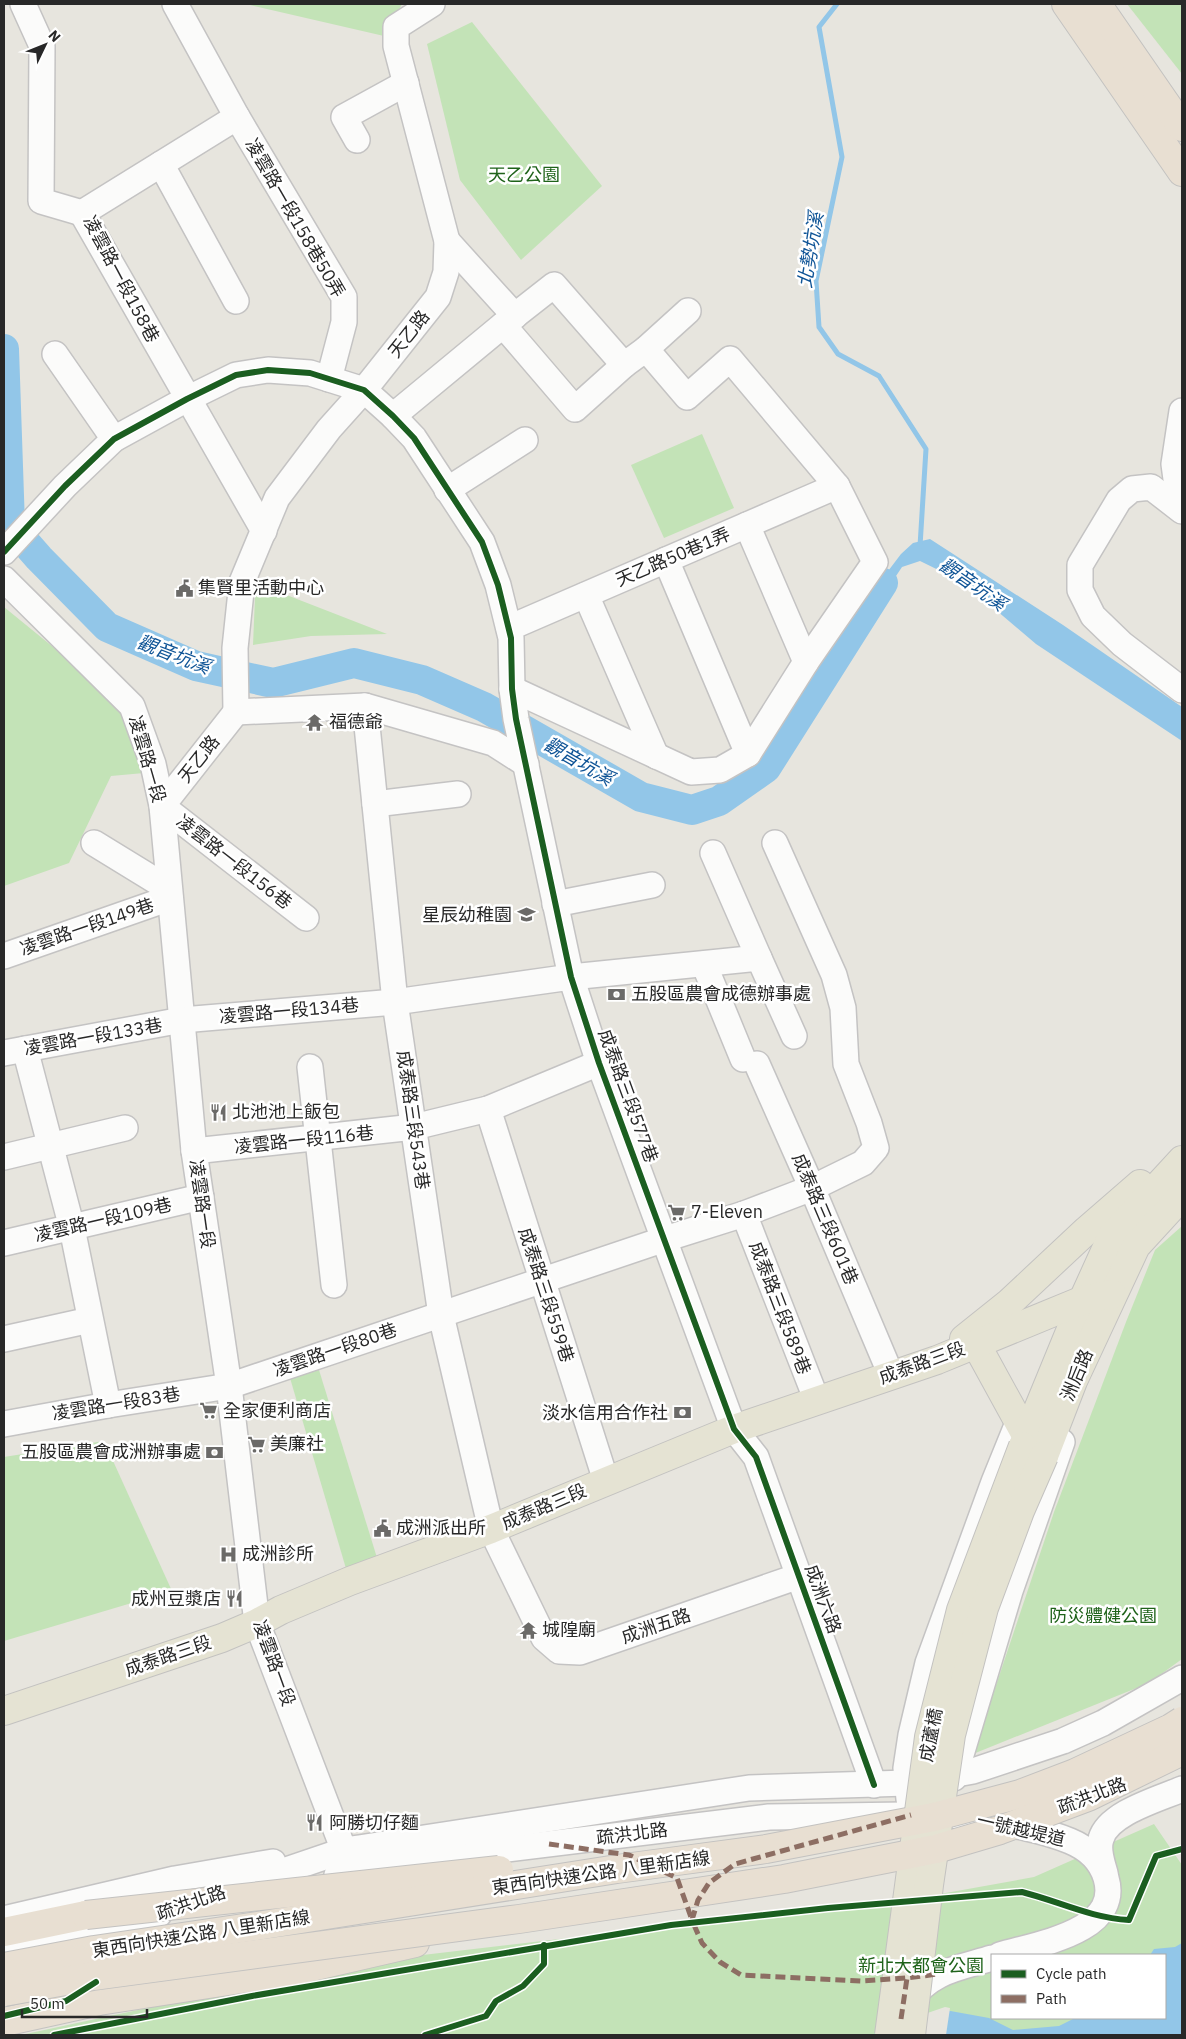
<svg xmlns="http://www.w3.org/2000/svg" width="1186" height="2039" font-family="'IBM Plex Sans','Noto Sans TC',sans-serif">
<rect width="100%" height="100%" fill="#e7e5de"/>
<g fill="#c3e3b7" fill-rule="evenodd">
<polygon points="251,4 402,4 384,36 250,5"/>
<polygon points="1127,4 1182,4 1182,74"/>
<polygon points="472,22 602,186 521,260 460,180 427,44"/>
<polygon points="702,434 734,508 664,538 631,465"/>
<polygon points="266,587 387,634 311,636 253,645 255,597"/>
<polygon points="4,607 118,700 144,773 111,776 69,863 4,886"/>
<polygon points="1182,1226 1182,1659 1149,1683 973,1754 1054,1512 1126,1322 1155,1250"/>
<polygon points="319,1370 378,1561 347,1572 290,1378"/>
<polygon points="104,1441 172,1591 4,1641 4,1457"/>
<path d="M1154 1824 1182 1865V2035H21L363 1962 929 1896 1034 1877ZM992 1955H1165V2018H992Z"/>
</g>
<g fill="#92c6e8">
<polygon points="930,539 1063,625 1182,707 1182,741 1036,644 963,582 920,561 902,567 868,618 854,616 901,554 913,543"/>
<polygon points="1182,1943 1182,2035 871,2035 945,2010 989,2018 1013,2030 1059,2026 1075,2018 1165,2018 1165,1955 1150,1955 1154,1949 1175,1947"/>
</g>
<polygon fill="#e7e5de" points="945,2007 950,2008 946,2035 877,2035 878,2030"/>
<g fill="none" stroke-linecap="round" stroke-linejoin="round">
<polyline stroke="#92c6e8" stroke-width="5" points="837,4 819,27 842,157 816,281 819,327 838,354 879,376 926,449 920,546"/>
<polyline stroke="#92c6e8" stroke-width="30" points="4,349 10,525 39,558 107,627 196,666 273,683 354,663 422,680 484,707 641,797 692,810 719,801 766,768 883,583"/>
<defs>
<g id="minor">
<polyline points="23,4 42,46 41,201 82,213"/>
<polyline points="175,4 237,117 344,297 344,322 329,379"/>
<polyline points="357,140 344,117 406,83"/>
<polyline points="161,164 236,301"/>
<polyline points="82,213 264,531"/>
<polyline points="82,213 237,117"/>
<polyline points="447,241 515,316"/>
<polyline points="503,325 554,285 624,365"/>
<polyline points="646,349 688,311"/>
<polyline points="55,354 114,439"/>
<polyline points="1182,411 1174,464 1176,479 1182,485"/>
<polyline points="393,416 503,325 575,409 624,365 646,349 687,397 730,359 837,486 875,562 806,662 748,754 720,770 691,772 512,689"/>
<polyline points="447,490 525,440"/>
<polyline points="1182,511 1151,487 1132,489 1119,500 1080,565 1080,590 1093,616 1122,644 1182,690"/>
<polyline points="747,525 806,662"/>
<polyline points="4,552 65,486 114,439 187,399 236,375 268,370 310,373 364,390 393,416 414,438 482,542 498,585 511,638 512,689 516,719 571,977 599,1063 734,1429 756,1457 874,1785"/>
<polyline points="666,560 748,754"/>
<polyline points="4,579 132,706 153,764 162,806 194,1151 229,1386 257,1623 351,1869"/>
<polyline points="586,595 656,756"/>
<polyline points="509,628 837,486"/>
<polyline points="365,706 395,1002 441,1315 491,1529 544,1638 559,1651 580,1652 799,1576"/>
<polyline points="236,712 235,648 242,582 277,498 329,429 364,390 438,297 446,272 447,241 396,46 396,27 432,4"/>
<polyline points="236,712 162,806 306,918"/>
<polyline points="236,712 365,706 493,743 526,764"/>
<polyline points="375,804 458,794"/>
<polyline points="94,843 169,889"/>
<polyline points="555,904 652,885"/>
<polyline points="4,956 170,898"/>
<polyline points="759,958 794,1036"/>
<polyline points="704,964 743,1059"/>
<polyline points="25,1049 72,1228 108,1405"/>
<polyline points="4,1053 182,1020 395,1002 571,977 759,958 713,853"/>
<polyline points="757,1064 812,1188 891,1375"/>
<polyline points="310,1067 334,1285"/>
<polyline points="488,1109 606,1481"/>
<polyline points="194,1151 414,1127 488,1109 599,1063"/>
<polyline points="4,1157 125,1128"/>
<polyline points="744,1214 817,1401"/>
<polyline points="4,1243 201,1197"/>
<polyline points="4,1339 90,1320"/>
<polyline points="4,1424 108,1405 229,1386 665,1239 744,1214 812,1188 863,1163 876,1148 869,1123 846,1064 843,1008 834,975 775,843"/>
<polyline points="954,1778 1010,1591 1062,1442"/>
<polyline points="909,1799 906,1768 911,1735 928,1663 994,1482 1020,1418"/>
<path d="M952 1815C990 1822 1034 1826 1070 1841 1087 1848 1101 1861 1106 1878 1122 1932 1036 1944 1000 1955"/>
<path d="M1105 1873C1102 1862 1097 1850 1101 1839 1108 1813 1159 1799 1182 1789"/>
<polyline points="337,1875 351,1869 376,1865 769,1817 905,1815"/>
<polyline points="216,1894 345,1850 360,1848 749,1788 907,1783 973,1771 1063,1741 1103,1723 1182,1678"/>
<polyline points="4,1919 175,1879 273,1862"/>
<polyline points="4,1948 121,1927 159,1914"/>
<path d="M909 2002C930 1971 959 1968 992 1958"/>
</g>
<g id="major">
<polyline points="964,1339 1009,1303 1087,1230 1140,1184"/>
<polyline points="976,1344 1027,1437"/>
<polyline points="1023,1446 1083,1300 1112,1236 1182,1160"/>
<polyline points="1044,1456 1073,1381 1136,1246 1182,1196"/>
<polyline points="4,1711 222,1638 257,1623 281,1610 350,1581 491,1529 734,1429 937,1360 1083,1300 1112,1294"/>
</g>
<g id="highway">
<polyline points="1066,4 1182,172"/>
<polyline points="1097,4 1182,127"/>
<polyline points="4,1932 86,1915"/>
<polyline points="4,2022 99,2001 298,1970 415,1943"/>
</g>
</defs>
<use href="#minor" stroke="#c4c3c3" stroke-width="28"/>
<use href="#major" stroke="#c3c2c0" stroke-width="30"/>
<use href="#highway" stroke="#c3c2c0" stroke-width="30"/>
<use href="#minor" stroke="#fbfbfa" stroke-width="25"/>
<use href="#major" stroke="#e5e3d3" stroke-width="28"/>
<use href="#highway" stroke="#e8dfd2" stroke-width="28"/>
<defs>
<g id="major-bridge">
<polyline points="889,2035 929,1737 961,1610 1023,1446"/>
<polyline points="911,2035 929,1885 951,1735 984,1608 1020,1511 1044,1456"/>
</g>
<g id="highway-bridge">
<polyline points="86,1915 499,1870"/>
<polyline points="4,1967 94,1950 257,1926 617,1869 766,1849 934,1817 1020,1794 1075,1773 1171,1728 1182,1721"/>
<polyline points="4,1992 93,1976 519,1919 784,1879 936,1849 1000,1830 1088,1797 1182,1751"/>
</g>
</defs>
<use href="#major-bridge" stroke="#c3c2c0" stroke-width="30" stroke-linecap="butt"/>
<use href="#highway-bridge" stroke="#c3c2c0" stroke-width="30" stroke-linecap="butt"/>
<use href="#major-bridge" stroke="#e5e3d3" stroke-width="28"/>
<use href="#highway-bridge" stroke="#e8dfd2" stroke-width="28"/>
<g stroke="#8d6e63" stroke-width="5" stroke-dasharray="10 5" stroke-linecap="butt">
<polyline points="549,1844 629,1855 677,1878 692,1920"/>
<polyline points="692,1920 698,1900 709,1883 735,1864 911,1815"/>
<polyline points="694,1925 702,1943 720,1962 741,1975 861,1981 907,1978 938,1974"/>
<polyline points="901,2019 907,1978"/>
</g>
<defs>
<g id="cycleway">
<polyline points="4,552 65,486 114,439 187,399 236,375 268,370 310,373 364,390 393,416 414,438 482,542 498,585 511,638 512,689 516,719 571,977 599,1063 734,1429 756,1457 874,1785"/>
<polyline points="4,2016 66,2001 96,1982"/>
<path d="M54 2035 252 1996 671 1925 828 1908 1022 1892C1058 1901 1091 1918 1129 1920L1156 1856 1182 1849"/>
<polyline points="425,2035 486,2016 496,2001 523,1986 544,1964 544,1945"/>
</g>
</defs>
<use href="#cycleway" stroke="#fff" stroke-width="9"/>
<use href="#cycleway" stroke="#1b5e20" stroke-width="6"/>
</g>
<defs>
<symbol id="civic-bare" viewBox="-9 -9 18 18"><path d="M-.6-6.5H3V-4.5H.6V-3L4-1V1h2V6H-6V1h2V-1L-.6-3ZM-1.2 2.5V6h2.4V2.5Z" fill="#6b6a68" stroke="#fff" stroke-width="2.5" paint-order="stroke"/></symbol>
<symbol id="temple-bare" viewBox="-9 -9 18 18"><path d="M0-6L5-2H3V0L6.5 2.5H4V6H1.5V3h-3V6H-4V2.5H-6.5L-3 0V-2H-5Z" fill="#6b6a68" stroke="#fff" stroke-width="2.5" paint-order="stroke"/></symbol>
<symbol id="school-bare" viewBox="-9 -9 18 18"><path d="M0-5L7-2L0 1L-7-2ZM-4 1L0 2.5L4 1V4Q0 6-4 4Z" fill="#6b6a68" stroke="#fff" stroke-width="2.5" paint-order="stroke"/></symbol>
<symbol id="bank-bare" viewBox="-9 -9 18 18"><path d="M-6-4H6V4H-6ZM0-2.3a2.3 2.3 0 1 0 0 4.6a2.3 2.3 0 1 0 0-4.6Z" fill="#6b6a68" stroke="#fff" stroke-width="2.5" paint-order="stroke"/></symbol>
<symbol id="restaurant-bare" viewBox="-9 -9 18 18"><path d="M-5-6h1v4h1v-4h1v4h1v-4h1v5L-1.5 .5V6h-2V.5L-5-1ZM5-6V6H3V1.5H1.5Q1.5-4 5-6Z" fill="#6b6a68" stroke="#fff" stroke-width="2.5" paint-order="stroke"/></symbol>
<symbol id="supermarket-bare" viewBox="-9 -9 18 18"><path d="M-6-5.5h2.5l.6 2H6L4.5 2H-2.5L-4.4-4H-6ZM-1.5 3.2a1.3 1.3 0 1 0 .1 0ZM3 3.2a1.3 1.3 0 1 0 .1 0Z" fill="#6b6a68" stroke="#fff" stroke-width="2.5" paint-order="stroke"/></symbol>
<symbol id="hospital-bare" viewBox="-9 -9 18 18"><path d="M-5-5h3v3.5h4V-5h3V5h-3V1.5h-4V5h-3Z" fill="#6b6a68" stroke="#fff" stroke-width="2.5" paint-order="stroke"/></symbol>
</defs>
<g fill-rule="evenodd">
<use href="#civic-bare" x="172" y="576" width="25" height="25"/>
<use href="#temple-bare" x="302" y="710" width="25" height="25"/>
<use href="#school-bare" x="514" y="902" width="25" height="25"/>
<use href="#bank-bare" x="604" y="982" width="25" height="25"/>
<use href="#restaurant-bare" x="206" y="1100" width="25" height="25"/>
<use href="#supermarket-bare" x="664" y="1200" width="25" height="25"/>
<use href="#supermarket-bare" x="196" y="1398" width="25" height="25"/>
<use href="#bank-bare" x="670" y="1400" width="25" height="25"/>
<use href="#supermarket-bare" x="244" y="1432" width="25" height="25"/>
<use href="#bank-bare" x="202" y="1440" width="25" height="25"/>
<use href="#civic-bare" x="370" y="1516" width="25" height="25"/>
<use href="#hospital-bare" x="216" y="1542" width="25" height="25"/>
<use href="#restaurant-bare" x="222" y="1586" width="25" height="25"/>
<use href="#temple-bare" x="516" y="1618" width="25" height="25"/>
<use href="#restaurant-bare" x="302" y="1810" width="25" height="25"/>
</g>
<g text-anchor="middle" stroke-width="5" stroke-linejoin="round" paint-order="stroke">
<g font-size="18" fill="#1f631a" stroke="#fff">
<text x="524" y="181">天乙公園</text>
<text x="1103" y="1622">防災體健公園</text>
<text x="921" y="1972">新北大都會公園</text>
</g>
<g font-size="18" fill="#282828" stroke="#fff">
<text transform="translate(295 218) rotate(60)" y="6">凌雲路一段158巷50弄</text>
<text transform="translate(121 279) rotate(62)" y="6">凌雲路一段158巷</text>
<text transform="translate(409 334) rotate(-52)" y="6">天乙路</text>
<text transform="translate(673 557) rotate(-23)" y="6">天乙路50巷1弄</text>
<text transform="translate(147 759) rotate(74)" y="6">凌雲路一段</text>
<text transform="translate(199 759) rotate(-52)" y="6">天乙路</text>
<text transform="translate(234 862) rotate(38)" y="6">凌雲路一段156巷</text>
<text transform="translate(87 927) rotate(-19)" y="6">凌雲路一段149巷</text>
<text transform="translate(289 1011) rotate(-5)" y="6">凌雲路一段134巷</text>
<text transform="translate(93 1037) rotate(-10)" y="6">凌雲路一段133巷</text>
<text transform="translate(628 1096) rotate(70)" y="6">成泰路三段577巷</text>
<text transform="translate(413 1120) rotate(82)" y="6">成泰路三段543巷</text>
<text transform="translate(304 1140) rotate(-6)" y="6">凌雲路一段116巷</text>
<text transform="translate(202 1204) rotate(82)" y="6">凌雲路一段</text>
<text transform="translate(825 1219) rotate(67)" y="6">成泰路三段601巷</text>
<text transform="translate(103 1220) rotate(-13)" y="6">凌雲路一段109巷</text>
<text transform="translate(546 1295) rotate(72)" y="6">成泰路三段559巷</text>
<text transform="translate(780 1308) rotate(69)" y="6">成泰路三段589巷</text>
<text transform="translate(335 1350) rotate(-19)" y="6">凌雲路一段80巷</text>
<text transform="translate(922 1363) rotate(-20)" y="6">成泰路三段</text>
<text transform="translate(1077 1375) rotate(-67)" y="6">洲后路</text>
<text transform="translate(116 1404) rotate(-9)" y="6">凌雲路一段83巷</text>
<text transform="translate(544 1507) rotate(-23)" y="6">成泰路三段</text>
<text transform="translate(823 1599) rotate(70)" y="6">成洲六路</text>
<text transform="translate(656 1626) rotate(-19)" y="6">成洲五路</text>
<text transform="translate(168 1656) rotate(-19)" y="6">成泰路三段</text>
<text transform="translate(274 1663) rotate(70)" y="6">凌雲路一段</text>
<text transform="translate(931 1735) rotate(-79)" y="6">成蘆橋</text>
<text transform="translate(1092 1796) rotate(-21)" y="6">疏洪北路</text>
<text transform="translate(1021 1830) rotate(13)" y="6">一號越堤道</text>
<text transform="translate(632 1834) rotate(-7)" y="6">疏洪北路</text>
<text transform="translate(601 1873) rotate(-8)" y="6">東西向快速公路 八里新店線</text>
<text transform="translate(191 1903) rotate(-19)" y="6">疏洪北路</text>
<text transform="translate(201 1934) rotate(-9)" y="6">東西向快速公路 八里新店線</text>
</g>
<g font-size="18" fill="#282828" stroke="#fff" text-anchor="start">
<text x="198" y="594">集賢里活動中心</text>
<text x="329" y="728">福德爺</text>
<text x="512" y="921" text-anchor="end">星辰幼稚園</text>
<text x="631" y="1000">五股區農會成德辦事處</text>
<text x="232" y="1118">北池池上飯包</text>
<text x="691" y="1218">7-Eleven</text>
<text x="223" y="1417">全家便利商店</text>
<text x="668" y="1419" text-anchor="end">淡水信用合作社</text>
<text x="270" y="1450">美廉社</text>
<text x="201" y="1458" text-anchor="end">五股區農會成洲辦事處</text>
<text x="396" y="1534">成洲派出所</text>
<text x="242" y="1560">成洲診所</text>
<text x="221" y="1605" text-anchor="end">成州豆漿店</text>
<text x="542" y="1636">城隍廟</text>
<text x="329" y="1829">阿勝切仔麵</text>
</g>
<g font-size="19" font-style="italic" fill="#0f5496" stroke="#fff">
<text transform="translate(810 250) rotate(-81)" y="7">北勢坑溪</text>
<text transform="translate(973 584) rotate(35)" y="7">觀音坑溪</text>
<text transform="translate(174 654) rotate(21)" y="7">觀音坑溪</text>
<text transform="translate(579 761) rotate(30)" y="7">觀音坑溪</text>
</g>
</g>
<rect width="1186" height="2039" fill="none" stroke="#282828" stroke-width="10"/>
<rect x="991" y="1954" width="175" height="65" fill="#ffffff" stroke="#a9a9a9"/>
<rect x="1001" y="1970" width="25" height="8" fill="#1b5e20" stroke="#a9a9a9"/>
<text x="1036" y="1979" font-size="15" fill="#282828">Cycle path</text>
<rect x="1001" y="1995" width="25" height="8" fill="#8d6e63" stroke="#a9a9a9"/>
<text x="1036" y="2004" font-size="15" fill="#282828">Path</text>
<g transform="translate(45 45) rotate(47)" stroke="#ffffff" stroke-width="4" paint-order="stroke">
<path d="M0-4L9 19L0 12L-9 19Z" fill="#282828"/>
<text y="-8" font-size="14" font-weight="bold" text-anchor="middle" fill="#282828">N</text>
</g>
<path d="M22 2009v8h125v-8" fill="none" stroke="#282828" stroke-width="2.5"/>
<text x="30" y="2009" font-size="15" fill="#282828" stroke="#ffffff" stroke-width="4" paint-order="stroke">50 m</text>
</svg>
